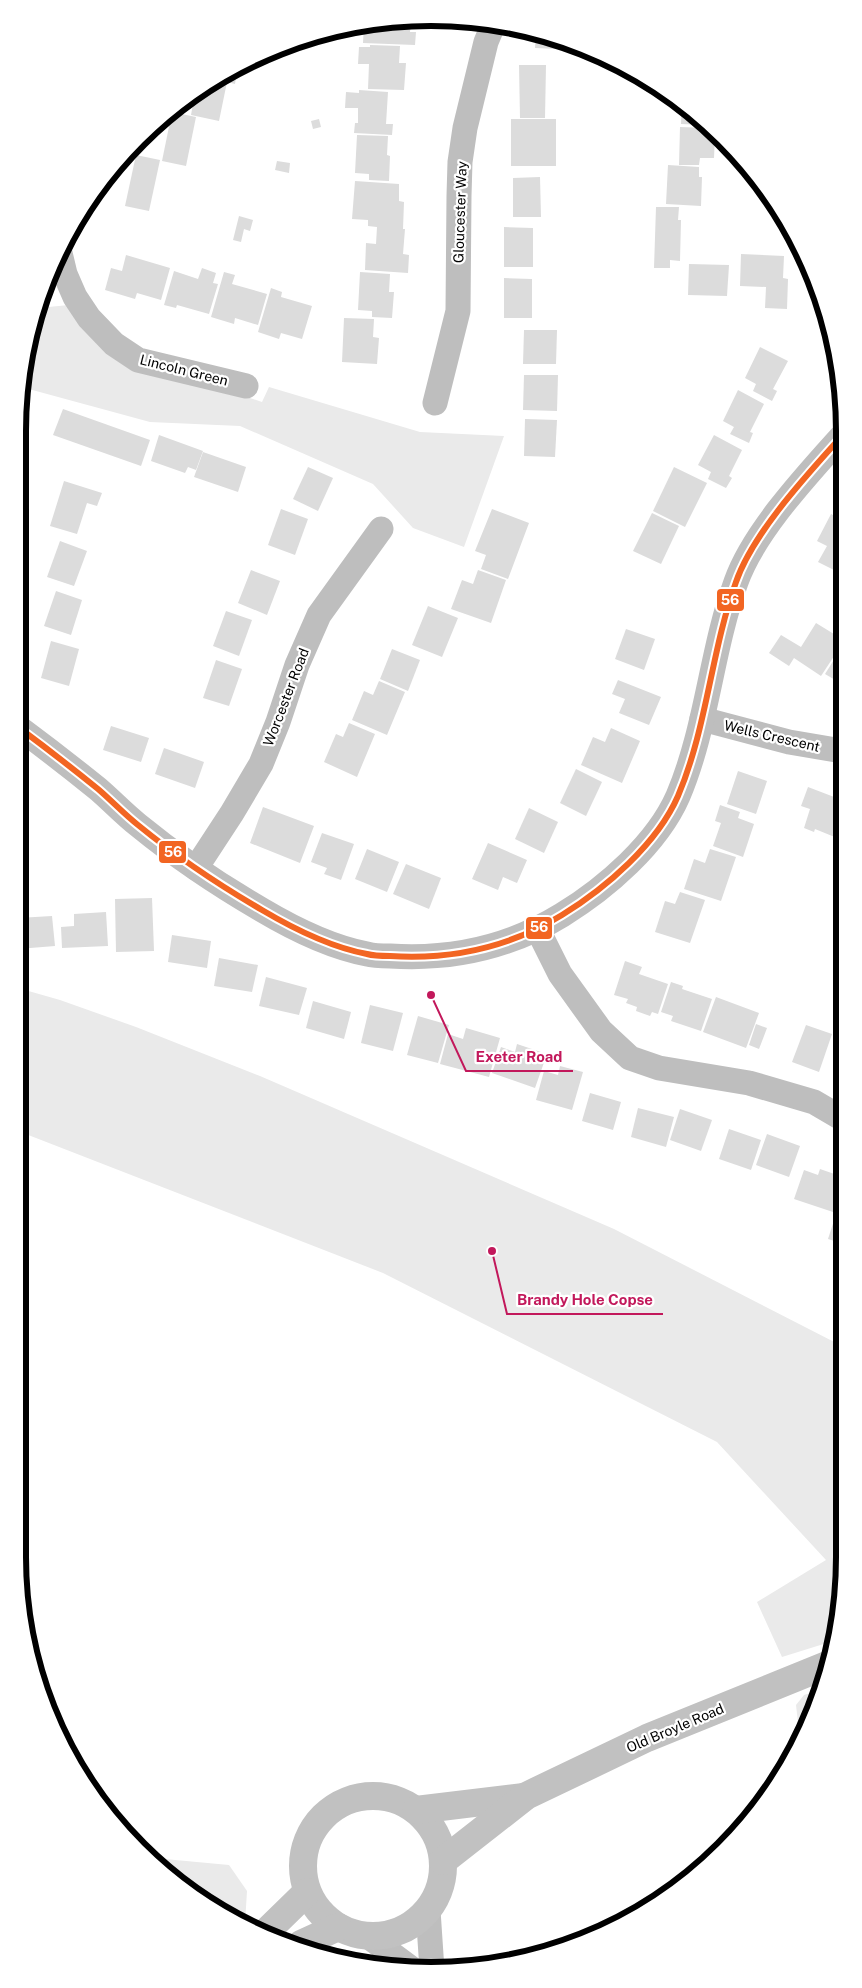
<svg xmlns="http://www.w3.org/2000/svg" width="862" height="1988" font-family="'Public Sans',sans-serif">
<rect width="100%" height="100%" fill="#fff"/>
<g fill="#eaeaea">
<polygon points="69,305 85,327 220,388 262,402 269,387 420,432 504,436 464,547 413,528 373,484 240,426 150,422 25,388 38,308"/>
<polygon points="18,988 60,1000 136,1027 260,1076 614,1229 844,1347 844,1557 830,1642 782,1657 757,1602 826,1560 717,1442 383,1273 18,1131"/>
<polygon points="823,1689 822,1690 800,1740 796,1705 804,1695"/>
<polygon points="154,1858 229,1865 247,1891 245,1923 225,1915"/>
</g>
<g fill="#dcdcdc">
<polygon points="404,18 411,19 410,32 416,32 415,45 363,43 364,25"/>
<polygon points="329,31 327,41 319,39 320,33"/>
<polygon points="536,33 568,41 559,41 558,49 535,48"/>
<polygon points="370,45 400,46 399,63 406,63 404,90 368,89 369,64 358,64 359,47 370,47"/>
<polygon points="519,65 546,65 545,118 520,118"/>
<polygon points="233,70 237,71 235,84 227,82 219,121 191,115 195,93"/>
<polygon points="359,90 388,92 386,124 393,124 392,135 354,133 355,123 358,123 358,108 345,108 346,92 359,93"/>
<polygon points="682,102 682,103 705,125 681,124"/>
<polygon points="172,112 196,117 186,166 162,161"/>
<polygon points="319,119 321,127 313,129 311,121"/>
<rect x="511" y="119" width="45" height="47"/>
<polygon points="680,127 708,128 715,135 714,158 700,158 699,165 679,165"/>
<polygon points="357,135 388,136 387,155 390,156 389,181 369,180 369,174 355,173"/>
<polygon points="136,155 160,160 149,211 125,206"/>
<polygon points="277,161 290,163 289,173 275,170"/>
<polygon points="668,165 699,167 699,177 702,177 701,206 666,204"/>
<polygon points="540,177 541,217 513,217 513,178"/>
<polygon points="355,181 399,184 399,201 404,202 403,229 395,229 405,229 403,254 409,255 408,273 365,270 366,243 376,244 377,227 368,226 368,220 352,219"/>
<polygon points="656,207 679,207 678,220 681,220 680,261 670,260 670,268 654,268"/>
<polygon points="239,216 253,220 250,231 244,229 241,242 233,240"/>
<polygon points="504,227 533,228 533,267 504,267"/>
<polygon points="741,254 784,256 783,278 788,279 787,309 765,308 766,287 740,286"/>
<polygon points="126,255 170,268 161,300 137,293 135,299 105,290 111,268 122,271"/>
<polygon points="689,264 729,265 727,296 688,295"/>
<polygon points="202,268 216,273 213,283 218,284 209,314 177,305 176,308 164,305 174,271 198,279"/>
<polygon points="224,272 235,275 232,284 267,294 258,325 235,318 234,324 211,317"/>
<polygon points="360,272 390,274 389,292 394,292 392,318 372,317 372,311 358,310"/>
<polygon points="504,278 532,279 532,318 504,318"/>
<polygon points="271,288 282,292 281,297 312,306 302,339 281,333 279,339 258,332"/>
<polygon points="344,318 374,319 373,337 379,338 377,364 342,362"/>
<polygon points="524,330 557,330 556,364 523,364"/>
<polygon points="760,347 788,361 773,389 777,391 772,401 753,391 756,384 745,378"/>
<polygon points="524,375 558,375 557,411 523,410"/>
<polygon points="738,390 764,404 750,432 753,433 749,443 730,434 734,427 723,421"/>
<polygon points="63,409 150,440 141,466 53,435"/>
<polygon points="525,419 557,420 555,457 524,456"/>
<polygon points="159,435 203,451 196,470 188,467 185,473 151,461"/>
<polygon points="714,435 742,450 729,476 732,478 726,488 708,479 711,472 698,465"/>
<polygon points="203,452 246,467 238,492 194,477"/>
<polygon points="308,467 333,478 318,511 293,499"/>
<polygon points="674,467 707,483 685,527 653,511"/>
<polygon points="64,481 102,493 97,506 87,503 77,534 50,526"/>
<polygon points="281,509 308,519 295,555 268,545"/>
<polygon points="492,509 529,523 508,579 481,569 486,555 475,551"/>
<polygon points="652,513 679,526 661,564 633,551"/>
<polygon points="831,514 841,519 842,574 818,562 827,546 817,541"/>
<polygon points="60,541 87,551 74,586 47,577"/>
<polygon points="251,570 280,581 267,615 238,603"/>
<polygon points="478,570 506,580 491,623 451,609 462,580 473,584"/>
<polygon points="56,591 82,600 71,635 44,626"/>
<polygon points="428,606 458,618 442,657 412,645"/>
<polygon points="226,611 252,620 239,656 213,646"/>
<polygon points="816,623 842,639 842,644 821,676 794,658 789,666 769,653 781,635 801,647"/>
<polygon points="626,629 655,639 644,670 615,659"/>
<polygon points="51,641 79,649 69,686 41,678"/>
<polygon points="392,649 420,660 408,691 380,679"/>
<polygon points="837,655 842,658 842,684 825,674"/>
<polygon points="216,660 242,669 229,706 203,698"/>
<polygon points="618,680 661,697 649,725 619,713 625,699 612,694"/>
<polygon points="379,681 405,692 387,735 352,720 364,691 373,695"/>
<polygon points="349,723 375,734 357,777 324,762 336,734 343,737"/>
<polygon points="111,726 149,738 141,762 103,750"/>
<polygon points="611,728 640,741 622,783 581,765 593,737 605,742"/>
<polygon points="164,748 204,762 195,788 155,774"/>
<polygon points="576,769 602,782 586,816 560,803"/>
<polygon points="738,771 767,781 756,814 727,804"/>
<polygon points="808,787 842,800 840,803 842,804 842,840 815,829 814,832 804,828 810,809 801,806"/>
<polygon points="720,805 740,812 738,818 754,824 743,857 713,846 721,823 715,821"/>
<polygon points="263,807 314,826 300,863 250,843"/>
<polygon points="529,808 558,822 544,853 515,839"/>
<polygon points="322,833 354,844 341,880 324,874 327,868 311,862"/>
<polygon points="488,843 527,860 517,883 503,877 498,890 472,879"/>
<polygon points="367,849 399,862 387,892 355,879"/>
<polygon points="710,849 736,857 721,901 684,889 694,859 705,863"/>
<polygon points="406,864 441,878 429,909 393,894"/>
<polygon points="680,892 705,900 690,943 655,932 665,901 675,904"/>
<polygon points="152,898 154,951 116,952 115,899"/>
<polygon points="106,912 108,946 62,948 61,927 74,926 74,914"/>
<polygon points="52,916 55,946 18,949 18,918"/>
<polygon points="172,935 211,941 207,968 168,962"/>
<polygon points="219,958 258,965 252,992 214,986"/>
<polygon points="625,961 642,967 639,974 668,984 658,1014 652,1012 650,1016 636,1011 637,1007 626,1003 628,999 614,995"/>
<polygon points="266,977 307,988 299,1015 259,1006"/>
<polygon points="671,982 683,986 682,989 712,999 701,1031 671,1021 673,1016 661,1012"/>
<polygon points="716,997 759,1013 746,1048 703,1032"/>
<polygon points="313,1001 351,1012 344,1039 306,1028"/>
<polygon points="843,1002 843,1034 833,1030"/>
<polygon points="370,1005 403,1013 393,1051 361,1043"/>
<polygon points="418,1016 449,1025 438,1063 407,1055"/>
<polygon points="756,1024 767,1028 759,1049 749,1045"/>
<polygon points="806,1025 832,1034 819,1072 792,1062"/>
<polygon points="466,1028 500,1038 489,1077 440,1064 448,1034 463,1039"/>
<polygon points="517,1044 547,1054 535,1088 492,1073 501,1047 515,1052"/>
<polygon points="560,1066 583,1072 572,1110 536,1100 544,1071 558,1075"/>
<polygon points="590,1093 621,1102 613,1130 582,1121"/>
<polygon points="638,1108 674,1117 666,1147 631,1137"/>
<polygon points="680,1109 712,1120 701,1151 670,1140"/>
<polygon points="729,1129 761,1140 751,1170 719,1159"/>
<polygon points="767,1134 800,1146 789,1177 756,1165"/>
<polygon points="820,1169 843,1177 833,1212 794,1199 804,1170 818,1175"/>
<polygon points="839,1205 843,1206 844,1244 828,1239"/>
</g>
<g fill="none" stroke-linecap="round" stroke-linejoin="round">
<g stroke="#bebebe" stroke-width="25">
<polyline points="60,253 65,274 75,297 89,318 114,344 138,360 246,386"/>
<polyline points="435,403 458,311 459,196 460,162 465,128 486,42 494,23"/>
<polyline points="702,719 789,742 842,751"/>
<path d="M18 727C45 747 72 768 98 789 112 801 124 814 138 825 177 857 219 885 262 910 294 929 330 947 367 954 374 956 383 956 390 956 452 960 510 947 562 915 606 888 657 844 678 796 707 728 711 651 736 582 753 533 806 476 841 437"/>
<polyline points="196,868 232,813 261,764 278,722 297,665 319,615 381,529"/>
<polyline points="538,930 560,974 601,1031 630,1058 659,1068 749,1083 814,1102 843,1119"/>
<polyline points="428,1910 432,1970"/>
<polyline points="369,1937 412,1969"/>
</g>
<g stroke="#c1c1c1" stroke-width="28">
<circle cx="373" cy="1866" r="70"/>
<polyline points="416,1810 524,1797"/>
<polyline points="443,1861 526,1796 647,1738 827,1665"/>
<polyline points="267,1931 307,1892"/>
<polyline points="301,1944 338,1927"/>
</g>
<defs>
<path id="bus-1" d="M18 727C45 747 72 768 98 789 112 801 124 814 138 825 177 857 219 885 262 910 294 929 330 947 367 954 374 956 383 956 390 956 452 960 510 947 562 915 606 888 657 844 678 796 707 728 711 651 736 582 753 533 806 476 841 437"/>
</defs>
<use href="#bus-1" stroke="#fff" stroke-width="10"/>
<use href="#bus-1" stroke="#f26522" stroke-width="6"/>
</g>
<g text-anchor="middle" stroke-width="4.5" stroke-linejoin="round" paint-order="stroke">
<g font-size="14" fill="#000" stroke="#fff">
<text transform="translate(460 212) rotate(-88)" y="5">Gloucester Way</text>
<text transform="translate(184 370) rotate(14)" y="5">Lincoln Green</text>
<text transform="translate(286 697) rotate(-69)" y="5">Worcester Road</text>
<text transform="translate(772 736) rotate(13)" y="5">Wells Crescent</text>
<text transform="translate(675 1728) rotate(-23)" y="5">Old Broyle Road</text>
</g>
</g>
<path d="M0 0H862V1988H0ZM431 26H431A405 405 0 0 1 836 431V1557A405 405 0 0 1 431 1962H431A405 405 0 0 1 26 1557V431A405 405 0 0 1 431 26Z" fill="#fff" fill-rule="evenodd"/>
<path fill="none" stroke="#000" stroke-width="6" d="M431 26H431A405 405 0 0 1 836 431V1557A405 405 0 0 1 431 1962H431A405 405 0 0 1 26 1557V431A405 405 0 0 1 431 26Z"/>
<path fill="none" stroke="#c2185b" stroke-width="2" d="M431 995L466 1071H573M492 1251L507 1314H663"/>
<g fill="#c2185b" stroke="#fff" stroke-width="2">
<circle cx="431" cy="995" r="5"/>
<circle cx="492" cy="1251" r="5"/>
</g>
<g font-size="15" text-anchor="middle" font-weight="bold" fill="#c2185b" stroke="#fff" stroke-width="4.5" stroke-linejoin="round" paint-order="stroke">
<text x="519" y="1062">Exeter Road</text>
<text x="585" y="1305">Brandy Hole Copse</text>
</g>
<g stroke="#fff" stroke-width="2">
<rect x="716" y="588" width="29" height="24" rx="5" fill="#f26522"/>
<rect x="158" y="840" width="29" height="24" rx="5" fill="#f26522"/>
<rect x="525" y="916" width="28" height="24" rx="5" fill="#f26522"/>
</g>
<g font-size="14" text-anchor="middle" font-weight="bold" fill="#fff">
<text x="730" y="605">56</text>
<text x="173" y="857">56</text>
<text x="539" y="932">56</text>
</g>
</svg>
